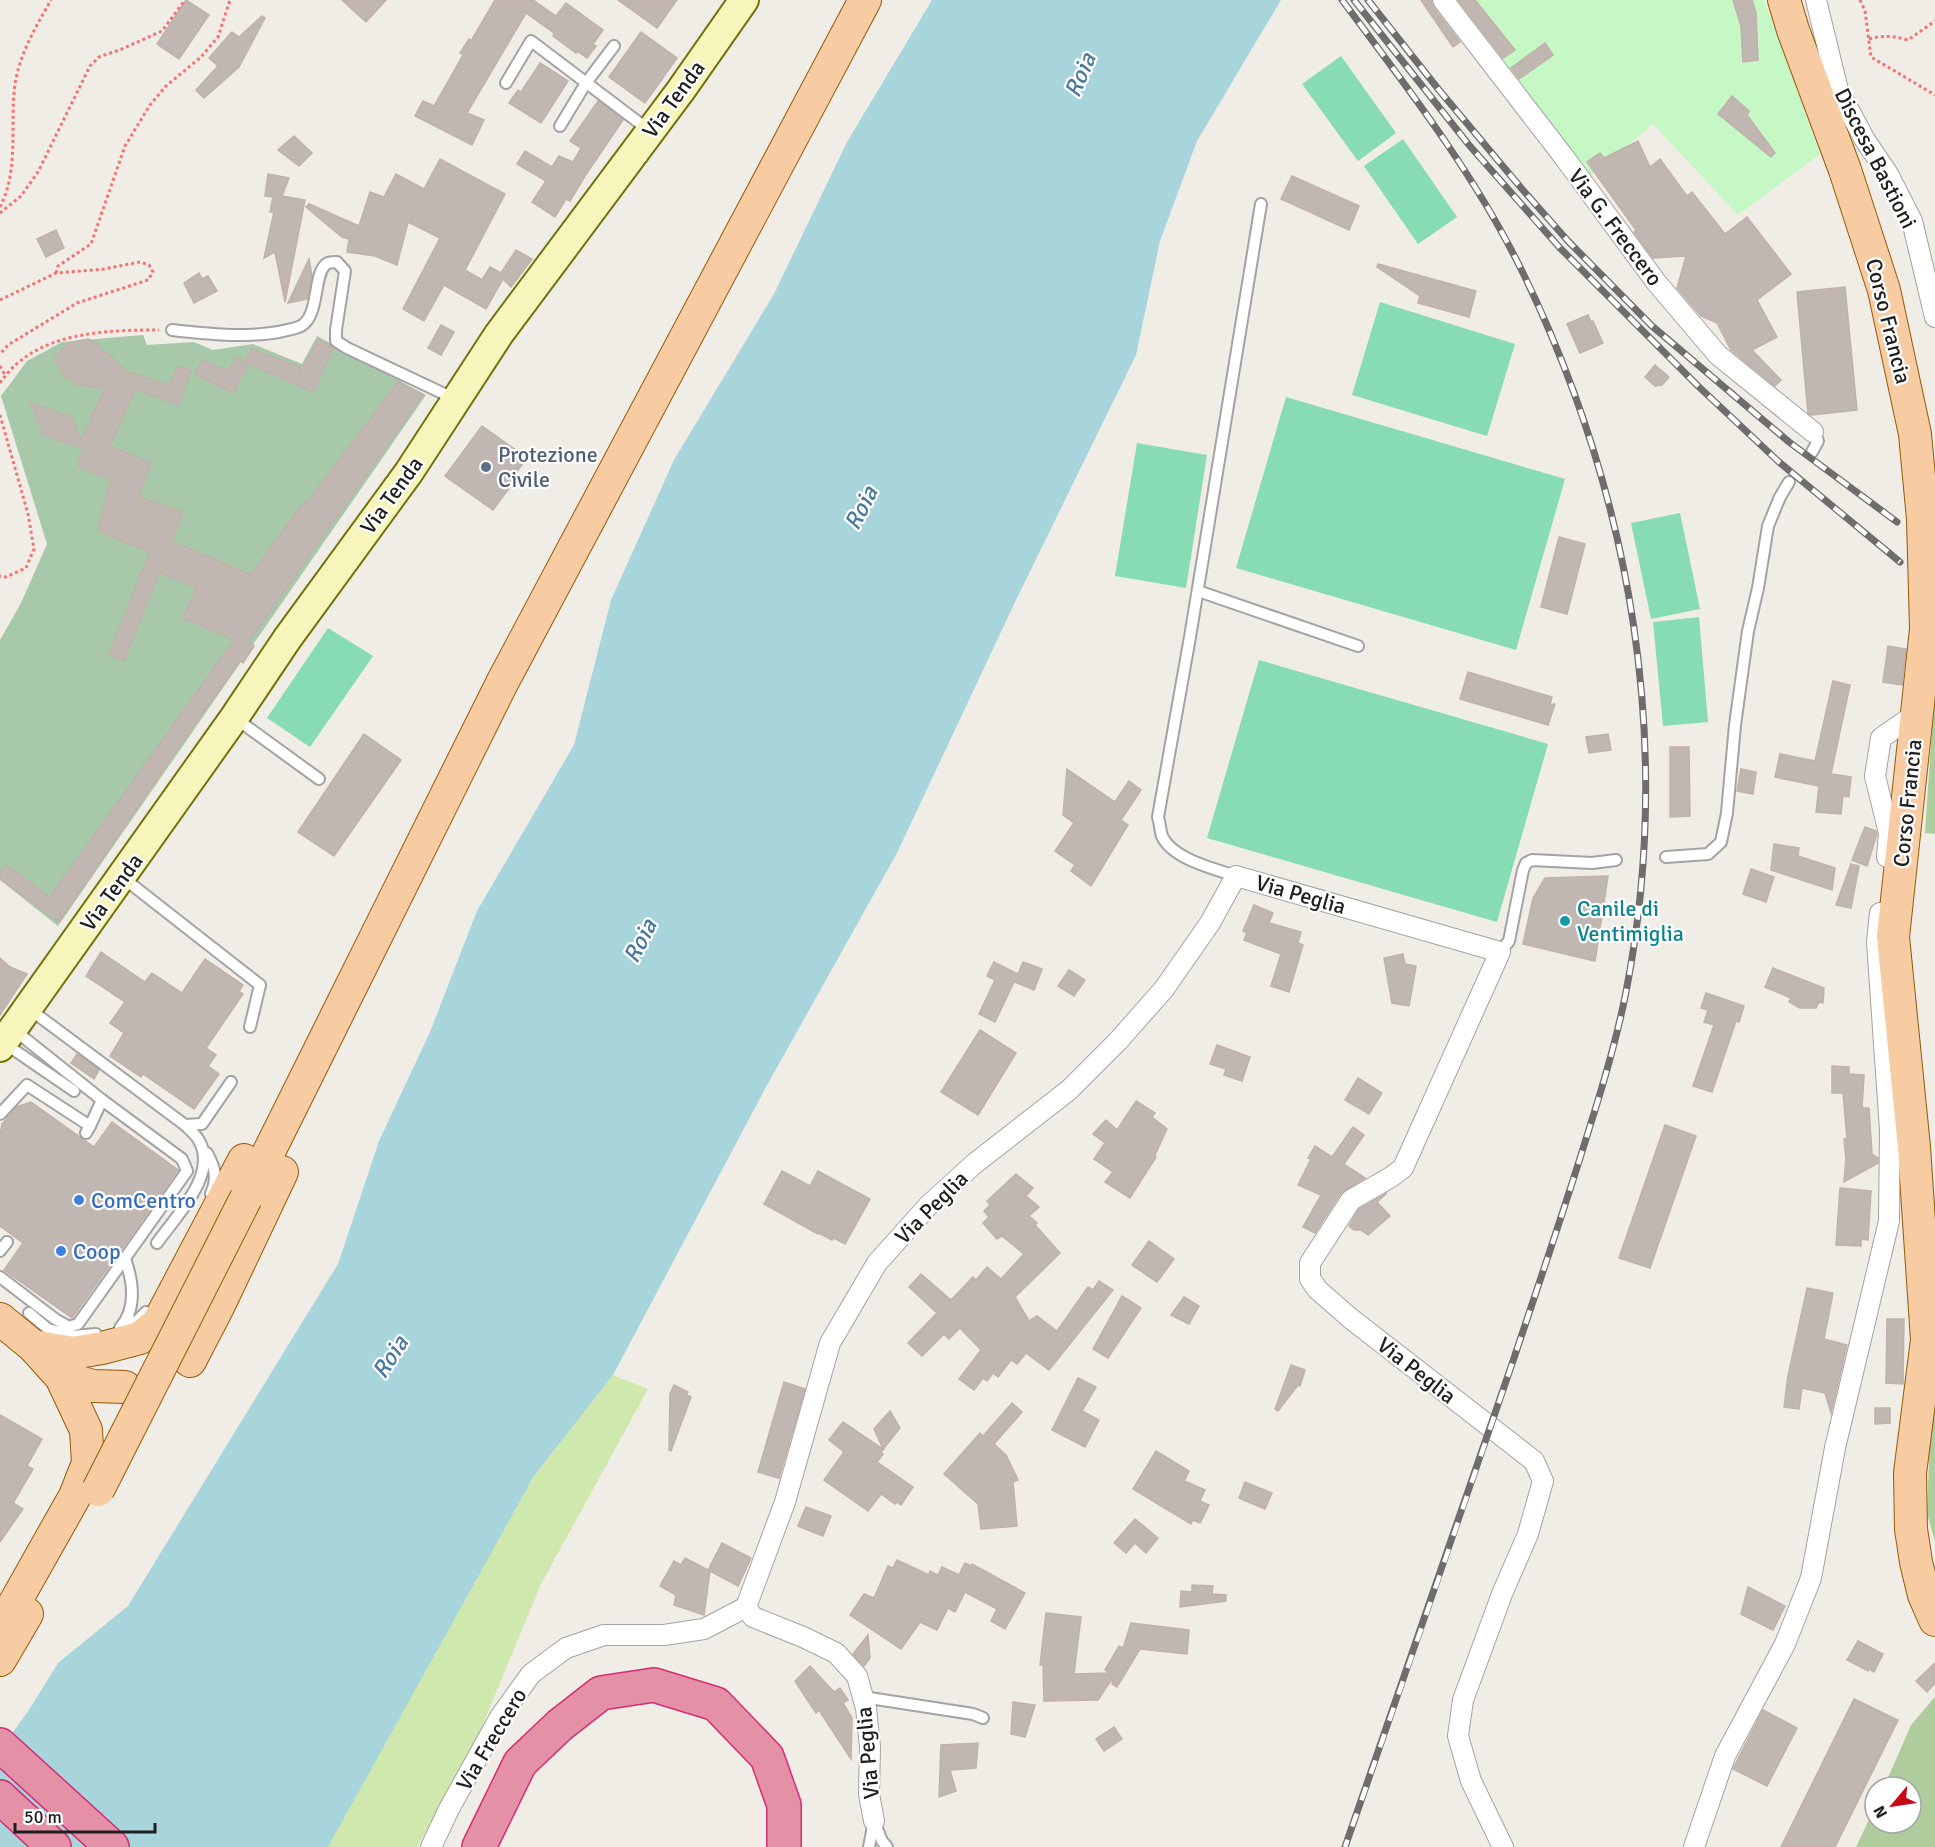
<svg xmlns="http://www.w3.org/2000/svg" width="1935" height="1847" font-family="Signika,sans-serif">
<rect width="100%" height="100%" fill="#f0ece6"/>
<polygon fill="#cfe8ae" points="613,1375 648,1389 541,1584 473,1748 417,1847 327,1847 534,1476"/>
<g fill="#afcd9c">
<polygon points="1935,682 1935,834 1925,833"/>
<polygon points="1935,1374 1935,1542 1927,1513 1932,1383"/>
<polygon points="1935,1697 1935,1847 1856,1847 1875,1807 1875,1823 1911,1823 1911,1787 1884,1787 1911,1725"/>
</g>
<polygon fill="#a8c8aa" points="143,335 147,345 194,342 213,350 253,344 302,364 317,336 426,395 58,926 0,880 0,640 21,603 47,544 1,396 27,361 62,342"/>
<polygon fill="#c5f8c5" points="1456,0 1764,0 1820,154 1738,215 1653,124 1591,175 1522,89"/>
<g fill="#87dcb4">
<polygon points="1341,56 1396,133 1358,161 1302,84"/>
<polygon points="1403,139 1457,217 1418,244 1364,166"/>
<polygon points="1380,302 1515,344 1487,436 1352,395"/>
<polygon points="1286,397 1565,479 1516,650 1236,568"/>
<polygon points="1137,443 1207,455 1186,588 1115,576"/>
<polygon points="1680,513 1700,609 1651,619 1631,523"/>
<polygon points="1699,617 1708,722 1663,726 1653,622"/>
<polygon points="328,628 373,656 310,747 267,718"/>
<polygon points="1259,660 1548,744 1497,922 1207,838"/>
</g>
<polygon fill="#a8d4dc" points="932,0 1281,0 1197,141 1160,241 1136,355 1016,600 897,853 766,1087 613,1375 534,1476 328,1847 0,1847 0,1750 29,1710 58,1663 128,1606 338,1264 379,1141 430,1032 477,911 574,745 611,600 674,460 774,294 847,142"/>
<g fill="#c0b7b2" stroke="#c1b1a9" stroke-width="1.5">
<polygon points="186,0 209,15 179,59 157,44"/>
<polygon points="342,0 386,0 366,22"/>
<polygon points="495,0 533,0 556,16 566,3 603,30 593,44 596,46 587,58 577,51 576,53 553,36 554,33 526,13 467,113 484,120 472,145 415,116 423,101 434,106 463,55 460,53 469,39 471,41"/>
<polygon points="618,0 677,0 657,28"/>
<polygon points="1421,0 1431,0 1433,7 1460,42 1453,47"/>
<polygon points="1458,0 1475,0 1515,50 1503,58"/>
<polygon points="1733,0 1752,0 1756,13 1758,60 1743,62 1741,26"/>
<polygon points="262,16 265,18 239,67 204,98 196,90 218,66 209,58 232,32 239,37"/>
<polygon points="641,32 677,58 645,103 609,77"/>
<polygon points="1545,43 1553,55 1519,79 1511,68"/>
<polygon points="540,63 568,81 541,123 509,103 518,90 521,92"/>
<polygon points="1732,96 1749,111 1747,115 1775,153 1771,157 1718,114"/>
<polygon points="598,101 623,120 585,176 570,201 566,199 555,217 532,202 546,181 517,164 525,151 552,167 559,156 573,162 581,148 570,141"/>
<polygon points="294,136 312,153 299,166 278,150"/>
<polygon points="1638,141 1650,167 1660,159 1687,196 1692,192 1725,234 1747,217 1791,274 1757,300 1777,337 1752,350 1781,380 1775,386 1731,350 1717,323 1701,316 1677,288 1686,256 1653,258 1634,232 1636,230 1587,162 1600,153 1604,158"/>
<polygon points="440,159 505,194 465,270 482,280 490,267 501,273 516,250 532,259 511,287 503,279 486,309 444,285 424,321 403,309 440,238 408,222 397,265 375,256 347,252 349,239 342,237 306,207 309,204 359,226 370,192 384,197 396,174 424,189"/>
<polygon points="268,174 289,178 282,196 305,200 285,302 275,252 264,258 274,212 270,212 273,197 265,196"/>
<polygon points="1292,176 1359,206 1349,230 1281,199"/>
<polygon points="56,230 64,248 46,257 37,239"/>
<polygon points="309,259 312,276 307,299 288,303"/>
<polygon points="1378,264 1476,291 1469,317 1418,303 1420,296 1377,267"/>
<polygon points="199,273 202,279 208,276 217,291 194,303 184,283"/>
<polygon points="1845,287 1857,410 1811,415 1808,413 1797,292"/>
<polygon points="1588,315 1591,322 1593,321 1603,343 1580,353 1567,324"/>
<polygon points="441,325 454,332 441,355 428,348"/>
<polygon points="88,339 98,344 103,353 105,351 127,372 170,385 178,366 191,371 178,405 135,389 110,446 151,463 139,497 183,512 172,541 251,575 304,502 307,503 398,382 423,395 249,641 254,646 243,663 240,661 183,741 59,922 0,879 0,874 6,865 50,897 234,640 183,618 196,588 159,572 124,661 109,654 150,552 98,531 111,480 78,466 83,448 43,435 31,403 71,417 81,440 89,423 94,425 91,419 105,387 77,385 69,377 67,379 54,357 69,343"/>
<polygon points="319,339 333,348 313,392 245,362 251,349 300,367 300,373"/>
<polygon points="236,357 248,364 233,393 195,374 202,360 228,371"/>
<polygon points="1655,365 1669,377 1662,385 1655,386 1645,377"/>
<polygon points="482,426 527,458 510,481 513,483 493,510 445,476"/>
<polygon points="1559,537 1585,544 1567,614 1541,607"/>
<polygon points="1888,646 1906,649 1902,685 1883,682"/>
<polygon points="1468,672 1552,697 1550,705 1555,704 1548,725 1460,699"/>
<polygon points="1833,681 1850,685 1831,774 1851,777 1849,797 1843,796 1841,814 1816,812 1819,786 1775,777 1780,754 1815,761"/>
<polygon points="364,734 401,760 334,856 298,832"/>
<polygon points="1608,734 1611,750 1589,753 1586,737"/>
<polygon points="1670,747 1689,747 1690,816 1670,817"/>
<polygon points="1067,769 1115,802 1129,781 1141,790 1121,820 1128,825 1091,886 1071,871 1075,865 1055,851 1074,823 1063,815"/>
<polygon points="1741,769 1756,772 1753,794 1737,791"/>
<polygon points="1865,827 1876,831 1877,834 1867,866 1852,860"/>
<polygon points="1774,844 1799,848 1798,856 1835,868 1832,890 1771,870"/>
<polygon points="1851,864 1859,866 1851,908 1836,905"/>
<polygon points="1751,869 1774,877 1766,902 1743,894"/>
<polygon points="1608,876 1595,961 1523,944 1533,898 1545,878"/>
<polygon points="1254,905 1273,913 1269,923 1301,932 1298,943 1303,945 1289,992 1271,986 1281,954 1244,940 1247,933 1243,931"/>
<polygon points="101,952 145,982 152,973 182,993 205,959 243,985 239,991 243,994 206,1048 216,1055 208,1066 219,1074 194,1109 143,1074 141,1077 110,1056 124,1033 110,1023 125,1002 86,976"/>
<polygon points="1403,954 1405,964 1416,966 1409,1006 1392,1003 1384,958"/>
<polygon points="0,958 10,967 27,974 0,1015"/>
<polygon points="994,962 1018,974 1023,962 1042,969 1034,990 1015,982 1015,980 995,1022 979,1014 995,980 987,976"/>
<polygon points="1773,968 1824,988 1823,1003 1819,1002 1816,1008 1800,1008 1789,1002 1791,998 1765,987"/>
<polygon points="1069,970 1085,980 1074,996 1058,986"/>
<polygon points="1706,993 1744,1006 1739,1022 1736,1021 1712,1092 1693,1086 1714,1025 1704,1022 1708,1010 1701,1008"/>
<polygon points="980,1030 1016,1053 978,1115 941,1092"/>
<polygon points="1217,1045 1250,1057 1242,1081 1224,1075 1226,1069 1210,1064"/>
<polygon points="77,1054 99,1070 94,1079 71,1063"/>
<polygon points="1832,1066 1849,1067 1849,1074 1864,1075 1862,1108 1869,1108 1872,1154 1878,1158 1878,1163 1844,1182 1846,1158 1844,1139 1847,1138 1843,1093 1832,1093"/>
<polygon points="1358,1078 1382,1093 1369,1114 1345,1100"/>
<polygon points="1136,1101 1155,1113 1152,1117 1167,1129 1155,1155 1156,1157 1130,1198 1105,1182 1113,1172 1094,1159 1105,1143 1093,1134 1106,1120 1117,1130"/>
<polygon points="31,1102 94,1147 112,1122 178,1170 72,1318 4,1270 23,1243 0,1226 0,1135 2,1124 16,1107"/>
<polygon points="1665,1125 1696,1136 1650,1268 1619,1258"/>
<polygon points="1353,1127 1364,1135 1344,1164 1365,1178 1341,1193 1315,1233 1303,1227 1321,1195 1298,1185 1311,1159 1308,1158 1315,1146 1332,1157"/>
<polygon points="782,1171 810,1186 818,1171 870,1199 845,1244 834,1238 832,1240 819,1233 818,1234 764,1204"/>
<polygon points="1016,1174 1033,1188 1026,1196 1039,1207 1029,1216 1037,1223 1035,1225 1060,1253 1015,1297 1029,1321 1037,1316 1057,1331 1088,1287 1093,1290 1099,1281 1113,1290 1049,1370 1026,1353 1017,1364 1011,1360 998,1377 993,1373 987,1381 983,1378 974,1390 959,1379 981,1350 960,1328 949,1339 944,1334 922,1356 908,1343 937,1313 909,1287 921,1274 951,1300 973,1277 976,1280 987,1267 1001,1279 1024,1254 1002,1236 997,1239 983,1223 989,1217 984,1211 990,1205 987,1201"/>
<polygon points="1840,1188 1871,1191 1868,1240 1861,1239 1861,1246 1836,1245"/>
<polygon points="1387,1193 1377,1202 1390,1216 1368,1235 1361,1230 1354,1230 1349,1226 1359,1209"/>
<polygon points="1149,1241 1174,1259 1157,1282 1132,1265"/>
<polygon points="1807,1288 1833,1293 1824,1339 1847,1345 1831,1413 1825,1393 1802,1388 1799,1409 1784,1407 1788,1376"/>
<polygon points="1122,1296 1141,1308 1108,1358 1093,1349"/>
<polygon points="1184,1297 1199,1306 1189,1324 1171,1315"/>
<polygon points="1887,1319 1904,1319 1903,1384 1886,1383"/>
<polygon points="1291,1365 1305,1370 1300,1386 1298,1385 1278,1411 1275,1409"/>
<polygon points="1078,1378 1096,1387 1082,1411 1099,1420 1085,1447 1052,1430"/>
<polygon points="784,1382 805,1389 779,1478 758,1472"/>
<polygon points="674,1385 688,1392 686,1395 691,1397 671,1451 669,1450 670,1394"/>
<polygon points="1012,1403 1022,1412 994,1444 1006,1455 1018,1480 1013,1482 1017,1526 981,1529 978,1504 944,1474 980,1433 983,1436"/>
<polygon points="1875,1408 1890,1408 1890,1423 1875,1424"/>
<polygon points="890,1411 900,1428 881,1452 883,1454 877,1462 913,1487 901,1505 897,1502 895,1504 881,1494 868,1511 824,1480 844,1452 829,1440 843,1422 883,1449 874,1429"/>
<polygon points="0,1415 42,1439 27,1466 33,1469 13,1503 23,1509 0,1542"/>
<polygon points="1156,1451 1189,1471 1184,1481 1205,1490 1200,1501 1209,1505 1200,1523 1193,1520 1191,1524 1133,1489"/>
<polygon points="1245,1482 1272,1493 1265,1509 1239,1498"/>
<polygon points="806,1507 831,1516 823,1536 798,1526"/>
<polygon points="1135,1519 1158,1538 1146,1553 1135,1543 1126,1553 1114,1543"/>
<polygon points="722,1543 751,1558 738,1586 710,1571 704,1615 674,1605 676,1595 660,1586 674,1561 681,1565 685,1558 708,1570"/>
<polygon points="897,1560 929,1575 930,1571 938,1575 942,1567 959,1575 965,1563 971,1566 972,1564 1025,1593 1005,1629 991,1621 997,1609 965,1592 955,1612 948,1608 937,1630 920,1622 901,1649 850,1615 864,1594 874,1598 888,1566 893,1568"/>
<polygon points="1192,1585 1213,1586 1212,1594 1226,1595 1226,1601 1180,1607 1181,1591 1192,1592"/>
<polygon points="1748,1587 1785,1606 1773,1630 1741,1614"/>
<polygon points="1046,1613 1081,1617 1074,1674 1109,1673 1105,1670 1119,1646 1123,1648 1131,1623 1189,1630 1187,1654 1140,1649 1117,1687 1112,1684 1114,1676 1098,1700 1044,1701 1043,1665 1040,1665"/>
<polygon points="868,1635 870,1658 864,1666 853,1654"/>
<polygon points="1858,1641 1883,1654 1874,1672 1869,1669 1868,1671 1847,1660"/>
<polygon points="1935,1663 1935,1683 1927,1692 1916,1681"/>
<polygon points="810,1666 834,1692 840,1688 848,1700 843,1703 852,1718 851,1759 819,1710 816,1713 795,1681"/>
<polygon points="1854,1699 1898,1720 1835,1847 1781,1847"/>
<polygon points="1013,1702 1035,1705 1025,1737 1011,1734"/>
<polygon points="1763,1710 1797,1728 1767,1786 1733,1769"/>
<polygon points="1114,1727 1122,1739 1104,1751 1096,1739"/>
<polygon points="978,1743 976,1768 950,1770 956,1791 939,1797 941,1745"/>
</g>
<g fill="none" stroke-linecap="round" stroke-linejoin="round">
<defs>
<g id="lane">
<polyline points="506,83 531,41 650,131"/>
<polyline points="560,126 586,83 614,46"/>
<path d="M172 330C208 334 242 338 279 332 286 330 295 329 301 326 321 314 312 271 328 263 331 262 334 262 337 262L345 271 336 330V341L347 348 455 399"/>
<polyline points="1812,452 1818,441 1813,432"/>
<polyline points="1198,591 1358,646"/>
<polyline points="235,718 319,779"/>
<polyline points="1666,857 1708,854 1721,842 1727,813 1735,725 1748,631 1758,588 1768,526 1780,497 1789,482"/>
<path d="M1236 876C1215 869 1172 859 1162 836 1160 830 1160 823 1158 817L1190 637 1261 204"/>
<polyline points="122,877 260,985 250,1027"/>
<polyline points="1500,952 1509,941 1523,870 1526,863 1532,860 1592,863 1616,860"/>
<path d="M28 1008 185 1125C189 1129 195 1134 198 1139 220 1173 176 1216 157 1243"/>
<polyline points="13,1029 102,1100 90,1126"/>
<polyline points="4,1043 74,1091"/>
<polyline points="0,1114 27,1085 90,1126 86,1133"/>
<polyline points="185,1125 202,1124 231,1082"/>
<path d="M207 1153C215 1168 218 1177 211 1194"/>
<polyline points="0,1251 7,1242"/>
<polyline points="0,1277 55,1319 69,1327 78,1324 187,1171 182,1159 102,1100"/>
<polyline points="29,1313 48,1329 73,1336 96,1334"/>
<polyline points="121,1327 138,1320 146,1312"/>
<path d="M120 1328C137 1309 133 1281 125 1259"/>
<polyline points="863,1697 973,1714 983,1718"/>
<polyline points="874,1821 882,1841 887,1847"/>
<polyline points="869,1847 874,1821"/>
</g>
<g id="street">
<polyline points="1443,0 1564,157 1656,282 1718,355 1813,432"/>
<polyline points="1816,0 1838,90 1865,140 1888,174 1912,221 1935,317"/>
<polyline points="1887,857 1889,833 1875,776 1881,738 1917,713"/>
<polyline points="746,1607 753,1617 803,1637 836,1653 857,1676 866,1708 870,1747 869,1794 874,1821"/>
<polyline points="431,1847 449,1809 500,1717 531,1674 566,1648 604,1635 664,1635 704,1629 746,1607 785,1502 830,1343 877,1263 928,1206 974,1164 1069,1090 1118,1041 1164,989 1210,923 1236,876 1500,952 1403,1168 1391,1177 1351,1200 1310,1263 1310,1279 1318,1290 1350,1318 1534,1461 1543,1481 1528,1534 1502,1594 1463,1700 1458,1736 1471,1781 1503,1847"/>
<polyline points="1694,1847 1725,1756 1785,1644 1811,1578 1835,1448 1889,1221 1890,1130 1877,942 1880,913"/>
</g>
<polyline id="secondary" points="0,1047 234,718 287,639 409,472 499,334 681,90 744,0"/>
<g id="primary">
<polyline points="1784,0 1793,30 1845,170 1884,290 1915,434 1923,519 1926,629 1893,937 1914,1147 1927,1340 1910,1473 1911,1529 1916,1562 1924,1595 1935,1620"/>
<polyline points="246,1198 502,683 865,0"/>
<polyline points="0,1319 33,1346 61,1377 86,1430 88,1463 75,1496 0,1629"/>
<polyline points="33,1346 73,1353 102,1348 140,1338 158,1323 244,1160"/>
<polyline points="190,1361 218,1307 282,1172"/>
<polyline points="61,1377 93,1386 125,1387"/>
<polyline points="0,1660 27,1614"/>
</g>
<g id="highway">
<polyline points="0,1745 112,1847"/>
<polyline points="0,1797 54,1847"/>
<polyline points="479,1847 520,1763 560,1725 601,1693 654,1685 716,1704 767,1757 784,1805 784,1847"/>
</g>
</defs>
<use href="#lane" stroke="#a3a3a3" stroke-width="14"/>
<use href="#street" stroke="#a3a3a3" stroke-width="22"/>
<use href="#secondary" stroke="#717409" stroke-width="32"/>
<use href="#primary" stroke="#955906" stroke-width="34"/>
<use href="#highway" stroke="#d52c74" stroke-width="36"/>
<g stroke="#f57472" stroke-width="3" stroke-dasharray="3 3" stroke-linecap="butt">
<polyline points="1860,0 1865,11 1871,57 1935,95"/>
<path d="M1869 39C1884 35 1893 36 1908 40L1935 21"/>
<path d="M0 207C18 173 11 130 14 93 17 58 34 30 51 0"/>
<polyline points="0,213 21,196 38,172 90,66 99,57 122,49 162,31 185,0"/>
<polyline points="56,273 58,266 91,244 125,146 150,105 166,86 201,57 218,37 230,0"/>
<polyline points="0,300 56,273 104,269 140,262 149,265 153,272 148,280 77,303 8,345 0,354"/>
<polyline points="0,366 5,375"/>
<path d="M0 383C34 332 103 330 159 330"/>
<polyline points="0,415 28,514 34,549 26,568 6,577 0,576"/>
</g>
<use href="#lane" stroke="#fff" stroke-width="10"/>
<use href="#street" stroke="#fff" stroke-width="20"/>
<use href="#secondary" stroke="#f7f5bc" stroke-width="28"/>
<use href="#primary" stroke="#f8cca2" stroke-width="32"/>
<use href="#highway" stroke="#e491a8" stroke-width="33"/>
<defs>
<g id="rail">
<path d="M1342 0C1407 87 1474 173 1522 271 1632 496 1674 745 1626 992 1617 1038 1604 1082 1590 1126 1566 1205 1539 1283 1513 1361 1458 1523 1402 1685 1345 1847"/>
<polyline points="1354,0 1469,145 1560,248 1698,386 1779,462 1900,562"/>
<polyline points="1368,0 1439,90 1522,189 1568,241 1652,326 1789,442 1897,522"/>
</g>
</defs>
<use href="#rail" stroke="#6d6d6d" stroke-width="7"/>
<use href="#rail" stroke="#fff" stroke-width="4.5" stroke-dasharray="14" stroke-linecap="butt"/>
<defs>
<polyline id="primary-bridge" points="98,1490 246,1198"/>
</defs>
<use href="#primary-bridge" stroke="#955906" stroke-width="34" stroke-linecap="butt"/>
<use href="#primary-bridge" stroke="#f8cca2" stroke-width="32"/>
</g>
<circle fill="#5c6f8a" stroke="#fff" stroke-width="2" cx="486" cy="467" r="6"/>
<circle fill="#0f9aa8" stroke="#fff" stroke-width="2" cx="1565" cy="921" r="6"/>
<g fill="#3f7fe0" stroke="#fff" stroke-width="2">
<circle cx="79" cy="1200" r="6"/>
<circle cx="61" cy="1251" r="6"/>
</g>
<g text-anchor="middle" stroke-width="4.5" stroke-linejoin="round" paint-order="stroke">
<g font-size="22" fill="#1f1f1f" stroke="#fff">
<text transform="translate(673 99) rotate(-54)" y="8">Via Tenda</text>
<text transform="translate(1876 158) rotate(63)" y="8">Discesa Bastioni</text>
<text transform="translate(1616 227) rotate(53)" y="8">Via G. Freccero</text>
<text transform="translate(1889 321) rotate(76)" y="8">Corso Francia</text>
<text transform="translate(391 495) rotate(-54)" y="8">Via Tenda</text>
<text transform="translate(1907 803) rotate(-84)" y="8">Corso Francia</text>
<text transform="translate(111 892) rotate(-54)" y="8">Via Tenda</text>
<text transform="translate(1301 894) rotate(16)" y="8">Via Peglia</text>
<text transform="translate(931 1207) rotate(-45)" y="8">Via Peglia</text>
<text transform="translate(1417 1370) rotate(38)" y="8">Via Peglia</text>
<text transform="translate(491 1739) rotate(-59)" y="8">Via Freccero</text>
<text transform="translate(867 1753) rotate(-95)" y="8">Via Peglia</text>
</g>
<g font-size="22" fill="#4e5e75" stroke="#fff" text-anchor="start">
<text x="498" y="462">Protezione<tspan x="498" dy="25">Civile</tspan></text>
</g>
<g font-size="22" fill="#0d838f" stroke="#fff" text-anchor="start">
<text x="1577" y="916">Canile di<tspan x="1577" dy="25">Ventimiglia</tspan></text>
</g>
<g font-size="22" fill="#366cbe" stroke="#fff" text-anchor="start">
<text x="91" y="1208">ComCentro</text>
<text x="73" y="1259">Coop</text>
</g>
<g font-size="24" font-style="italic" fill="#49799c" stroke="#fff">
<text transform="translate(1080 75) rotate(-67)" y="8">Roia</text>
<text transform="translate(861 508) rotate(-63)" y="8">Roia</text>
<text transform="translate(640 941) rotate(-63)" y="8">Roia</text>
<text transform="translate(390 1357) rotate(-57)" y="8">Roia</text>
</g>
</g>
<g transform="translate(1893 1805) rotate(241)"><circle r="28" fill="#ffffff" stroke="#a5a5a5" stroke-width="1.5"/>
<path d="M0-4.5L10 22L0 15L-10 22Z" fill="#c70818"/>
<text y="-9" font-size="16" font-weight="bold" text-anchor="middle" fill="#1f1f1f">N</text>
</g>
<path d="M15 1823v9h140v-9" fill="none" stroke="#1f1f1f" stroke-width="3"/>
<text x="24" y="1823" font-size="18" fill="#1f1f1f" stroke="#ffffff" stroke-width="4.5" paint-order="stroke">50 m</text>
</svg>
